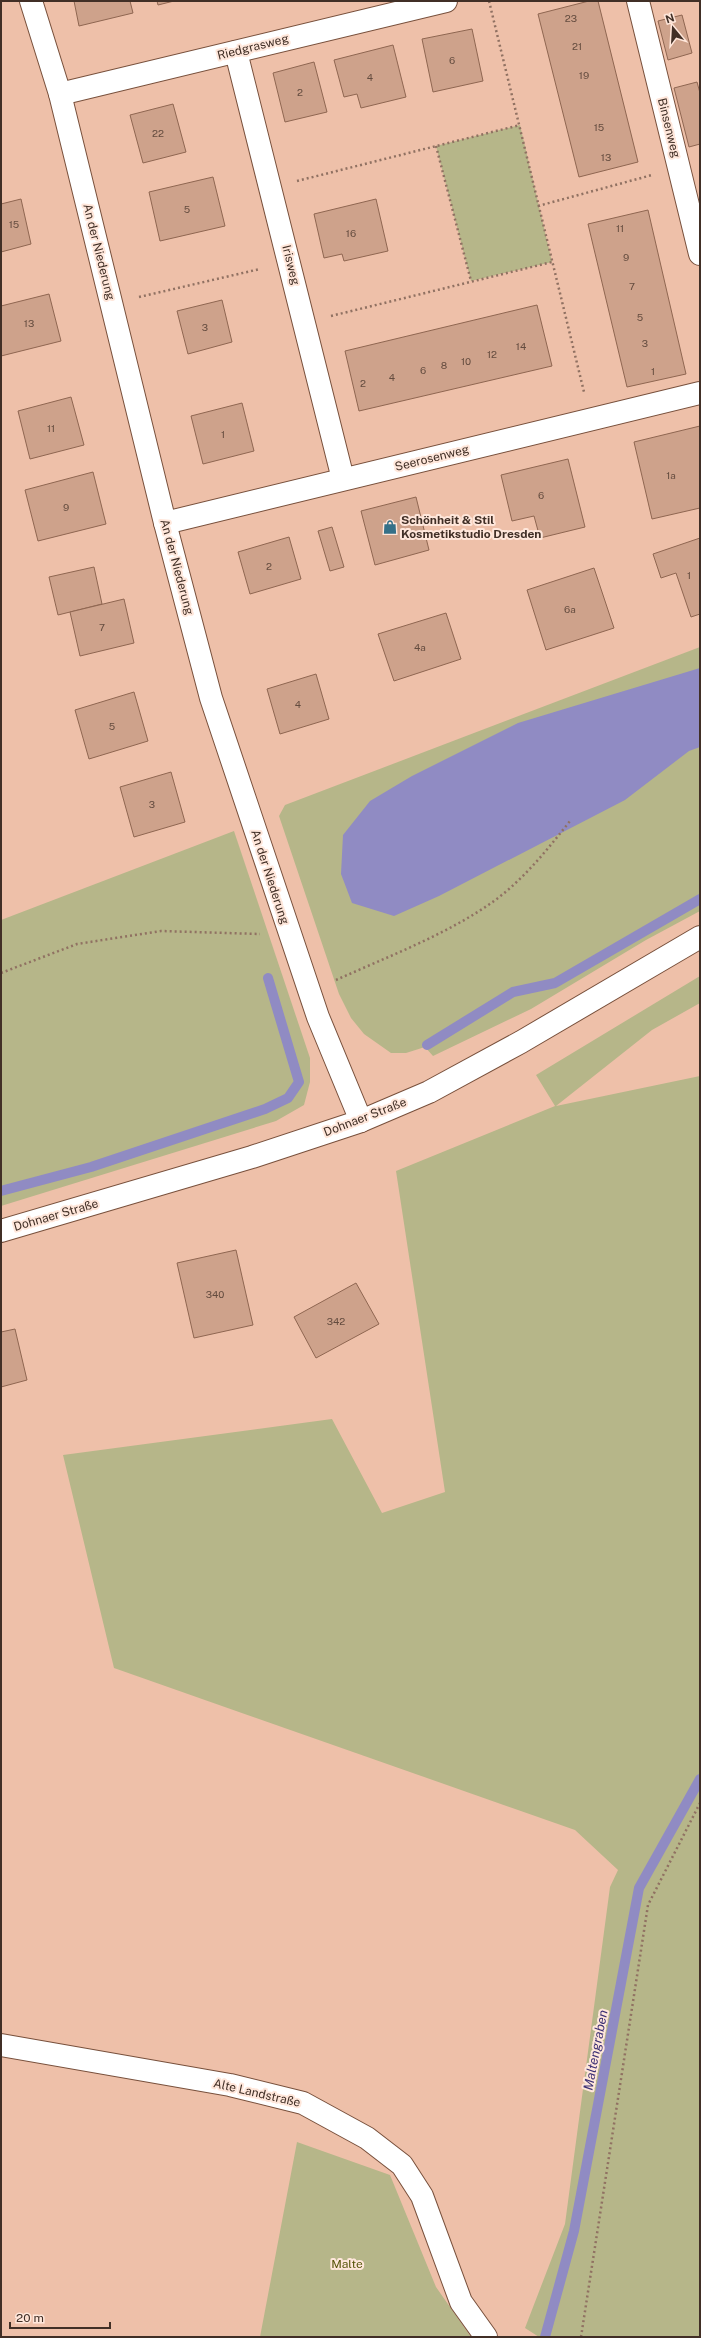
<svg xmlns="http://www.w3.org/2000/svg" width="701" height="2338" font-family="'Public Sans',sans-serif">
<rect width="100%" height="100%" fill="#eec0a9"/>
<g fill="#b6b689">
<polygon points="520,125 552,262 471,281 436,146"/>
<polygon points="700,647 700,911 646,940 531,1009 433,1056 425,1047 406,1053 391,1053 364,1034 351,1018 339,994 279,816 285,805"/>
<polygon points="234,831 310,1058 310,1082 304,1105 276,1121 1,1206 1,920"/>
<polygon points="700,976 700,1003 652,1030 556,1106 700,1076 700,2337 539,2337 525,2328 565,2224 610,1887 618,1870 575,1830 114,1668 63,1455 332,1419 382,1513 445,1492 396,1171 555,1106 536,1075"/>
<polygon points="297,2142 390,2175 436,2287 471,2337 260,2337"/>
</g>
<polygon fill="#908bc3" points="700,668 700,747 689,751 625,800 439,896 394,916 352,903 341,874 343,835 370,801 412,776 518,723"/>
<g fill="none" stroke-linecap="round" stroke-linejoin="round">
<g stroke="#908bc3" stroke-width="10">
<polyline points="427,1045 513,992 555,983 700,899"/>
<polyline points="1,1191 91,1167 265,1109 288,1098 299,1082 268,978"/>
<polyline points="545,2337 574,2231 639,1888 700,1779"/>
</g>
</g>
<g fill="#cea28b" stroke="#8f6651">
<polygon points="74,1 130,1 133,13 79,26"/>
<polygon points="157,1 174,1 158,5"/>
<polygon points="589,1 598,1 638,162 579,177 538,14"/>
<polygon points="682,15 692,53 668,60 658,21"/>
<polygon points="472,29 483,81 433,92 422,39"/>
<polygon points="393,45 406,97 361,108 357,94 344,97 334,60"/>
<polygon points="314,62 327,112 285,122 273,73"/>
<polygon points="697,82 700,93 700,144 689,147 674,88"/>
<polygon points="173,104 186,152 143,163 130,115"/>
<polygon points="213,177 225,226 160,241 149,192"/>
<polygon points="21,199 31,244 1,252 1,204"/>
<polygon points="376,199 388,251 344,261 342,254 324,258 314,214"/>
<polygon points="648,210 686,374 627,387 588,224"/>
<polygon points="49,294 61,341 1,356 1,306"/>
<polygon points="222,300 232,342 188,354 177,311"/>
<polygon points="537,305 552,366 359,411 345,351"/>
<polygon points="71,397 84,445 30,459 18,411"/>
<polygon points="242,403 254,451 203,464 191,416"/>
<polygon points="700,426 700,508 652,519 634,442"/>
<polygon points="568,459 585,527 540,538 534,516 512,521 501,475"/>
<polygon points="93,472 106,524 38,541 25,490"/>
<polygon points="416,497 429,550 375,565 361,511"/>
<polygon points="332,527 344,567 330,571 318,531"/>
<polygon points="289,537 301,579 250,594 238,552"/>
<polygon points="700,538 700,614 691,617 676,573 661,578 653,554"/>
<polygon points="94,567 102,604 58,615 49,577"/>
<polygon points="594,568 614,628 546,650 527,590"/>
<polygon points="124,599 134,643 80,656 70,612"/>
<polygon points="446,613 461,659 394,681 378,634"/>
<polygon points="316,674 329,719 280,734 267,689"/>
<polygon points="134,692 148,741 89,759 75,710"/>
<polygon points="171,772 185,822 134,837 120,787"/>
<polygon points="236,1250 253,1325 194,1338 177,1263"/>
<polygon points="356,1283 379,1324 316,1358 294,1317"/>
<polygon points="15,1329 27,1380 1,1387 1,1332"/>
</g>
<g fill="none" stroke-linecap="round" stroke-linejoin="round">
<defs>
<g id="minor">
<polyline points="31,1 60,94 165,523 211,698 318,1017 361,1121"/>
<polyline points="638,1 700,254"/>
<polyline points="236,52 343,479"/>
<polyline points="60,94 446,1"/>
<polyline points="165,523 700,393"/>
<polyline points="1,2045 230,2085 303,2103 367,2138 402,2165 422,2196 461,2302 486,2337"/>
</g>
<polyline id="secondary" points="1,1231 252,1157 361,1121 429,1092 521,1042 700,937"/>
</defs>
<use href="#minor" stroke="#78503c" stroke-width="24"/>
<use href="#secondary" stroke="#78503c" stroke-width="24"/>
<g stroke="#907162" stroke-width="2.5" stroke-dasharray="2 3" stroke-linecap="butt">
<polyline points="489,1 584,392"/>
<polyline points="436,146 471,281"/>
<polyline points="297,181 520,125"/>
<polyline points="538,206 652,175"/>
<polyline points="139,297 260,269"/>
<polyline points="331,316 552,262"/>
<polyline points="1,973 77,944 161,931 260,934"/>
<path d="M336 980C387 957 448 934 494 901 524 879 547 850 570 821"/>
<polyline points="581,2337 648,1905 700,1803"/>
</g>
<use href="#minor" stroke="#fff" stroke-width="22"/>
<use href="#secondary" stroke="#fff" stroke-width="22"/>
</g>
<defs>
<symbol id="shop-bare" viewBox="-9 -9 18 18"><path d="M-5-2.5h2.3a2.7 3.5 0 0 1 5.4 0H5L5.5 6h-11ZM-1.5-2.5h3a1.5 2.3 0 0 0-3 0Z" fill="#357088" stroke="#ffe7db" stroke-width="2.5" paint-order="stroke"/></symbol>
</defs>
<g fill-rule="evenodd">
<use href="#shop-bare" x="380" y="517" width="20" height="20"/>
</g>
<g text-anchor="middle" stroke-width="4" stroke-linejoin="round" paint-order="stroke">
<g font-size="10" fill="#644c3f">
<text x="571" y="22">23</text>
<text x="577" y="50">21</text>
<text x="452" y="64">6</text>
<text x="584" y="79">19</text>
<text x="370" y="81">4</text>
<text x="300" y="96">2</text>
<text x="599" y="131">15</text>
<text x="158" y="137">22</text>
<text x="606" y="161">13</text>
<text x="187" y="213">5</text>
<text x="14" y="228">15</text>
<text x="620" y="232">11</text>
<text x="351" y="237">16</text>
<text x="626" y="261">9</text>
<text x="632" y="290">7</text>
<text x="640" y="321">5</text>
<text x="29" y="327">13</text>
<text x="205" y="331">3</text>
<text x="645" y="347">3</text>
<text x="521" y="350">14</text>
<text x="492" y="358">12</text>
<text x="466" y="365">10</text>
<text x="444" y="369">8</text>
<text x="423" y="374">6</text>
<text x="653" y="375">1</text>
<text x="392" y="381">4</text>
<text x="363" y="387">2</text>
<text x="51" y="432">11</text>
<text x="223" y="438">1</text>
<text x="671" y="479">1a</text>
<text x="541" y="499">6</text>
<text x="66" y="511">9</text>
<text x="269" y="570">2</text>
<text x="689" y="579">1</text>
<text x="570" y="613">6a</text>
<text x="102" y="631">7</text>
<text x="420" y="651">4a</text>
<text x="298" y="708">4</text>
<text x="112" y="730">5</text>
<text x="152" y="808">3</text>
<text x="215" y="1298">340</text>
<text x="336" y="1325">342</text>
</g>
<g font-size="12" fill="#412f26" stroke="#ffe7db">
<text transform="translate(253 47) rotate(-14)" y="4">Riedgrasweg</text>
<text transform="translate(669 128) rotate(76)" y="4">Binsenweg</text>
<text transform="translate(99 252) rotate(76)" y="4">An der Niederung</text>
<text transform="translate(291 265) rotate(76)" y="4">Irisweg</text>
<text transform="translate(432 458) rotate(-14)" y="4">Seerosenweg</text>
<text transform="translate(177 567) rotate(75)" y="4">An der Niederung</text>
<text transform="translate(270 877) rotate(72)" y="4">An der Niederung</text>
<text transform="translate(365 1117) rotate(-21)" y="4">Dohnaer Straße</text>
<text transform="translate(56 1215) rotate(-16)" y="4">Dohnaer Straße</text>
<text transform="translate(257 2093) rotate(13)" y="4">Alte Landstraße</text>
</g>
<g font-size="12" font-weight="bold" fill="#412f26" stroke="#ffe7db" text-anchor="start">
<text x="401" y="524">Schönheit &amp; Stil<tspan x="401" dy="14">Kosmetikstudio Dresden</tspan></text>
</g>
<g font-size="12" fill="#58560c" stroke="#ffe7db">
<text x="347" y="2268">Malte</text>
</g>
<g font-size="13" font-style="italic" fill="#3c3074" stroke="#ffe7db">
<text transform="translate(595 2050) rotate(-79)" y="5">Maltengraben</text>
</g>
</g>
<rect width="701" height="2338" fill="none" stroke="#412f26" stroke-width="4"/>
<g transform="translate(673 28) rotate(342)" stroke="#ffe7db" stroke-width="3" paint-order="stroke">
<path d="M0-3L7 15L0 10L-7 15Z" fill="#412f26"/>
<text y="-6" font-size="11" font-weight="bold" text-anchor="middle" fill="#412f26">N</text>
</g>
<path d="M10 2322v6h100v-6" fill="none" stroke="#412f26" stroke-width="2"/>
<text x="16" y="2322" font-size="12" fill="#412f26" stroke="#ffe7db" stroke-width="3" paint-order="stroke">20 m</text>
</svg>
